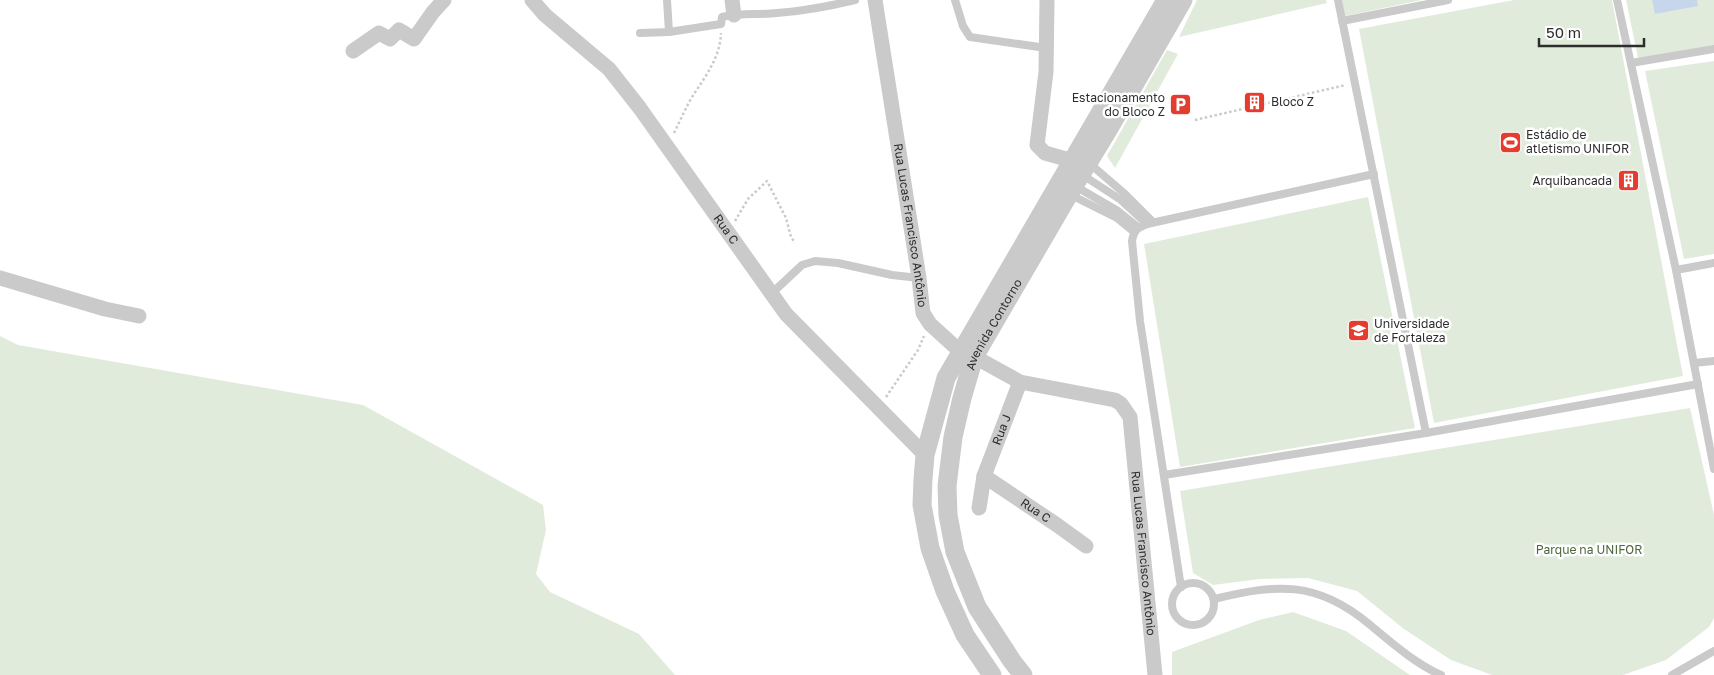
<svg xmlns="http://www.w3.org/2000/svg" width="1714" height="675" font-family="'Golos Text',sans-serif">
<rect width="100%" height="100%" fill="#fff"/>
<g fill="#e1ebdb">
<polygon points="1197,0 1326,0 1327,3 1179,37"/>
<polygon points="1342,0 1422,0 1345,16"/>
<polygon points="1514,0 1612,0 1683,376 1434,423 1359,29"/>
<polygon points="1626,0 1714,0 1714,45 1638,58"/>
<polygon points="1167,50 1178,54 1115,168 1107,156"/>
<polygon points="1714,61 1714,254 1684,259 1645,71"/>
<polygon points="1368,197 1415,428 1180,467 1144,244"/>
<polygon points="0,336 18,345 363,405 543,505 546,530 536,574 550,592 639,634 675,675 0,675"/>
<polygon points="1690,408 1714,515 1714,618 1709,627 1666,660 1623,675 1492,675 1451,660 1404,629 1357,591 1308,578 1260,579 1213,585 1193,573 1180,491"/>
<polygon points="1293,612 1346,631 1410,675 1172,675 1172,652 1259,620"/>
</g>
<polygon fill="#c7d7eb" points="1652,0 1697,0 1698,6 1655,14"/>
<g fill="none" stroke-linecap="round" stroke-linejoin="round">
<g stroke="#cacaca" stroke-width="2.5" stroke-dasharray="2.5 2.5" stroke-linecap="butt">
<polyline points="1195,120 1346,85"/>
<path d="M674 133C680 121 685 109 692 97 705 77 720 58 721 33"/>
<polyline points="735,221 748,199 767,181 786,218 791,237 795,243"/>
<polyline points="886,397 918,350 924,336"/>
</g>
<g stroke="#cacaca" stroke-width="8">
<polyline points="667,0 669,32"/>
<polyline points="955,0 963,26 970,37 1046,48"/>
<polyline points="1338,0 1426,433"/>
<polyline points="1617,0 1676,270 1714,469"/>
<polyline points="1342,21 1448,0"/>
<path d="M640 33 669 32 721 24 722 17C740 13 759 15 777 13 803 11 830 6 855 0"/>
<polyline points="1631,63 1714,49"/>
<polyline points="1089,163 1125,194 1153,222"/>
<polyline points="1081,174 1121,200 1147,224"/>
<polyline points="1075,186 1118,211 1138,227"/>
<polyline points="1069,194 1117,218 1134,232"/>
<polyline points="1676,270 1714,263"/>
<polyline points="771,294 802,265 815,261 838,263 892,275 919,278"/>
<polyline points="1694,363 1714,361"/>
<polyline points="1164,475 1426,433 1698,384"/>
<circle cx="1193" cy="604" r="21"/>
<path d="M1181 587 1140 321 1132 241C1134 230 1137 228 1147 224L1374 174"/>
<path d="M1214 599C1277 584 1316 580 1369 624 1391 642 1414 663 1441 675"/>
<polyline points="1672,675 1714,651"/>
</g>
<g stroke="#cacaca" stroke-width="15">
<path id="s1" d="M532 0 545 15 609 69 639 107 786 314 925 455"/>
<polyline points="732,0 734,15"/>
<path id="s2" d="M875 0 919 278 923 313 930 324 953 345 1020 382 1115 400 1121 404 1130 417 1155 675"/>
<polyline points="1047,0 1046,72 1037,145 1045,153 1073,161"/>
<polyline points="353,51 379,33 390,39 399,30 414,39 433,12 444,0"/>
<polyline points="0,278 105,309 139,316"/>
<path id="s3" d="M984 476 1057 525 1086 546"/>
<path id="s4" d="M979 508 984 476 1020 382"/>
</g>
<g stroke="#cacaca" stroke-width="19">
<polyline points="992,675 965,635 945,591 930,548 922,505 923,479 925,455 946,378 1166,0"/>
<path id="s5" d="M1023 675 1012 661 977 607 955 552 948 515 947 486 953 437 962 398 974 357 1069 194 1108 130 1183 0"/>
</g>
</g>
<defs>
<symbol id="building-square" viewBox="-11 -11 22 22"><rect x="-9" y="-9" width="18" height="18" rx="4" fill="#e43d30" stroke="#fff"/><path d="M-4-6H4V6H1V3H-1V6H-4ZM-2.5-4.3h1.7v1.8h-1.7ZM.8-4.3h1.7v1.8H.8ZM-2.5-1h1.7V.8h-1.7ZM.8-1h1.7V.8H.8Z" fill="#fff"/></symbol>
<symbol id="parking-square" viewBox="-11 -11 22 22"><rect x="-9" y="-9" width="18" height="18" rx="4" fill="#e43d30" stroke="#fff"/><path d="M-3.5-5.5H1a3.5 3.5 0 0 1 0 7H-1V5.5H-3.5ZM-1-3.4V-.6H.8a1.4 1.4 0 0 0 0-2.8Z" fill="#fff"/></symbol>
<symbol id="stadium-square" viewBox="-11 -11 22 22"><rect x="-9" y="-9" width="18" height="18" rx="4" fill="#e43d30" stroke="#fff"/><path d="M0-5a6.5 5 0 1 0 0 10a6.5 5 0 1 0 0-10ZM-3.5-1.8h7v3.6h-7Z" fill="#fff"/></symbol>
<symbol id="university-square" viewBox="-11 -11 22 22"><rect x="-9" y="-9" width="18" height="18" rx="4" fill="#e43d30" stroke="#fff"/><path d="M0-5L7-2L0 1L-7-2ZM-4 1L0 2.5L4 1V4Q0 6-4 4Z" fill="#fff"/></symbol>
</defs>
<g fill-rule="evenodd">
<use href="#building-square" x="1242" y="90" width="25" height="25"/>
<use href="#parking-square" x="1168" y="92" width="25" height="25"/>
<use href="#stadium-square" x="1498" y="130" width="25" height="25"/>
<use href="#building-square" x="1616" y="168" width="25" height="25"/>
<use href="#university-square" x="1346" y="318" width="25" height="25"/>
</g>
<g text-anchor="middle" stroke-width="5" stroke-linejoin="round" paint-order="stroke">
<g font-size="12" fill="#2d2d2d" stroke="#fff" text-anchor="start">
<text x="1165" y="102" text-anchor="end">Estacionamento<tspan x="1165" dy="14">do Bloco Z</tspan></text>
<text x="1271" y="106">Bloco Z</text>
<text x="1526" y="139">Estádio de<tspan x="1526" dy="14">atletismo UNIFOR</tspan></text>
<text x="1612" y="185" text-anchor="end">Arquibancada</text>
<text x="1374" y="328">Universidade<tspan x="1374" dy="14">de Fortaleza</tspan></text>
</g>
<g font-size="12" fill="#2d2d2d" stroke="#fff">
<text dy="4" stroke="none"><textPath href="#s2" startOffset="228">Rua Lucas Francisco Antônio</textPath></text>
<text dy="4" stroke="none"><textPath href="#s1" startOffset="302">Rua C</textPath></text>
<text dy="4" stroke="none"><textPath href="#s5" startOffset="378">Avenida Contorno</textPath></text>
<text dy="4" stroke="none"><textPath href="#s4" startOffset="82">Rua J</textPath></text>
<text dy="4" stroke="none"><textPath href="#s3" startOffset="62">Rua C</textPath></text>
<text dy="4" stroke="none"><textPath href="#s2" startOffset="694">Rua Lucas Francisco Antônio</textPath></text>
</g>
<g font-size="12" fill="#4a683b" stroke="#fff">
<text x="1589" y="554">Parque na UNIFOR</text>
</g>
</g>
<path d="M1539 38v8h105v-8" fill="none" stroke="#2d2d2d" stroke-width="2.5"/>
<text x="1546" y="38" font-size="15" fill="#2d2d2d" stroke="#ffffff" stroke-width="4" paint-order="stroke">50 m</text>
</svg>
